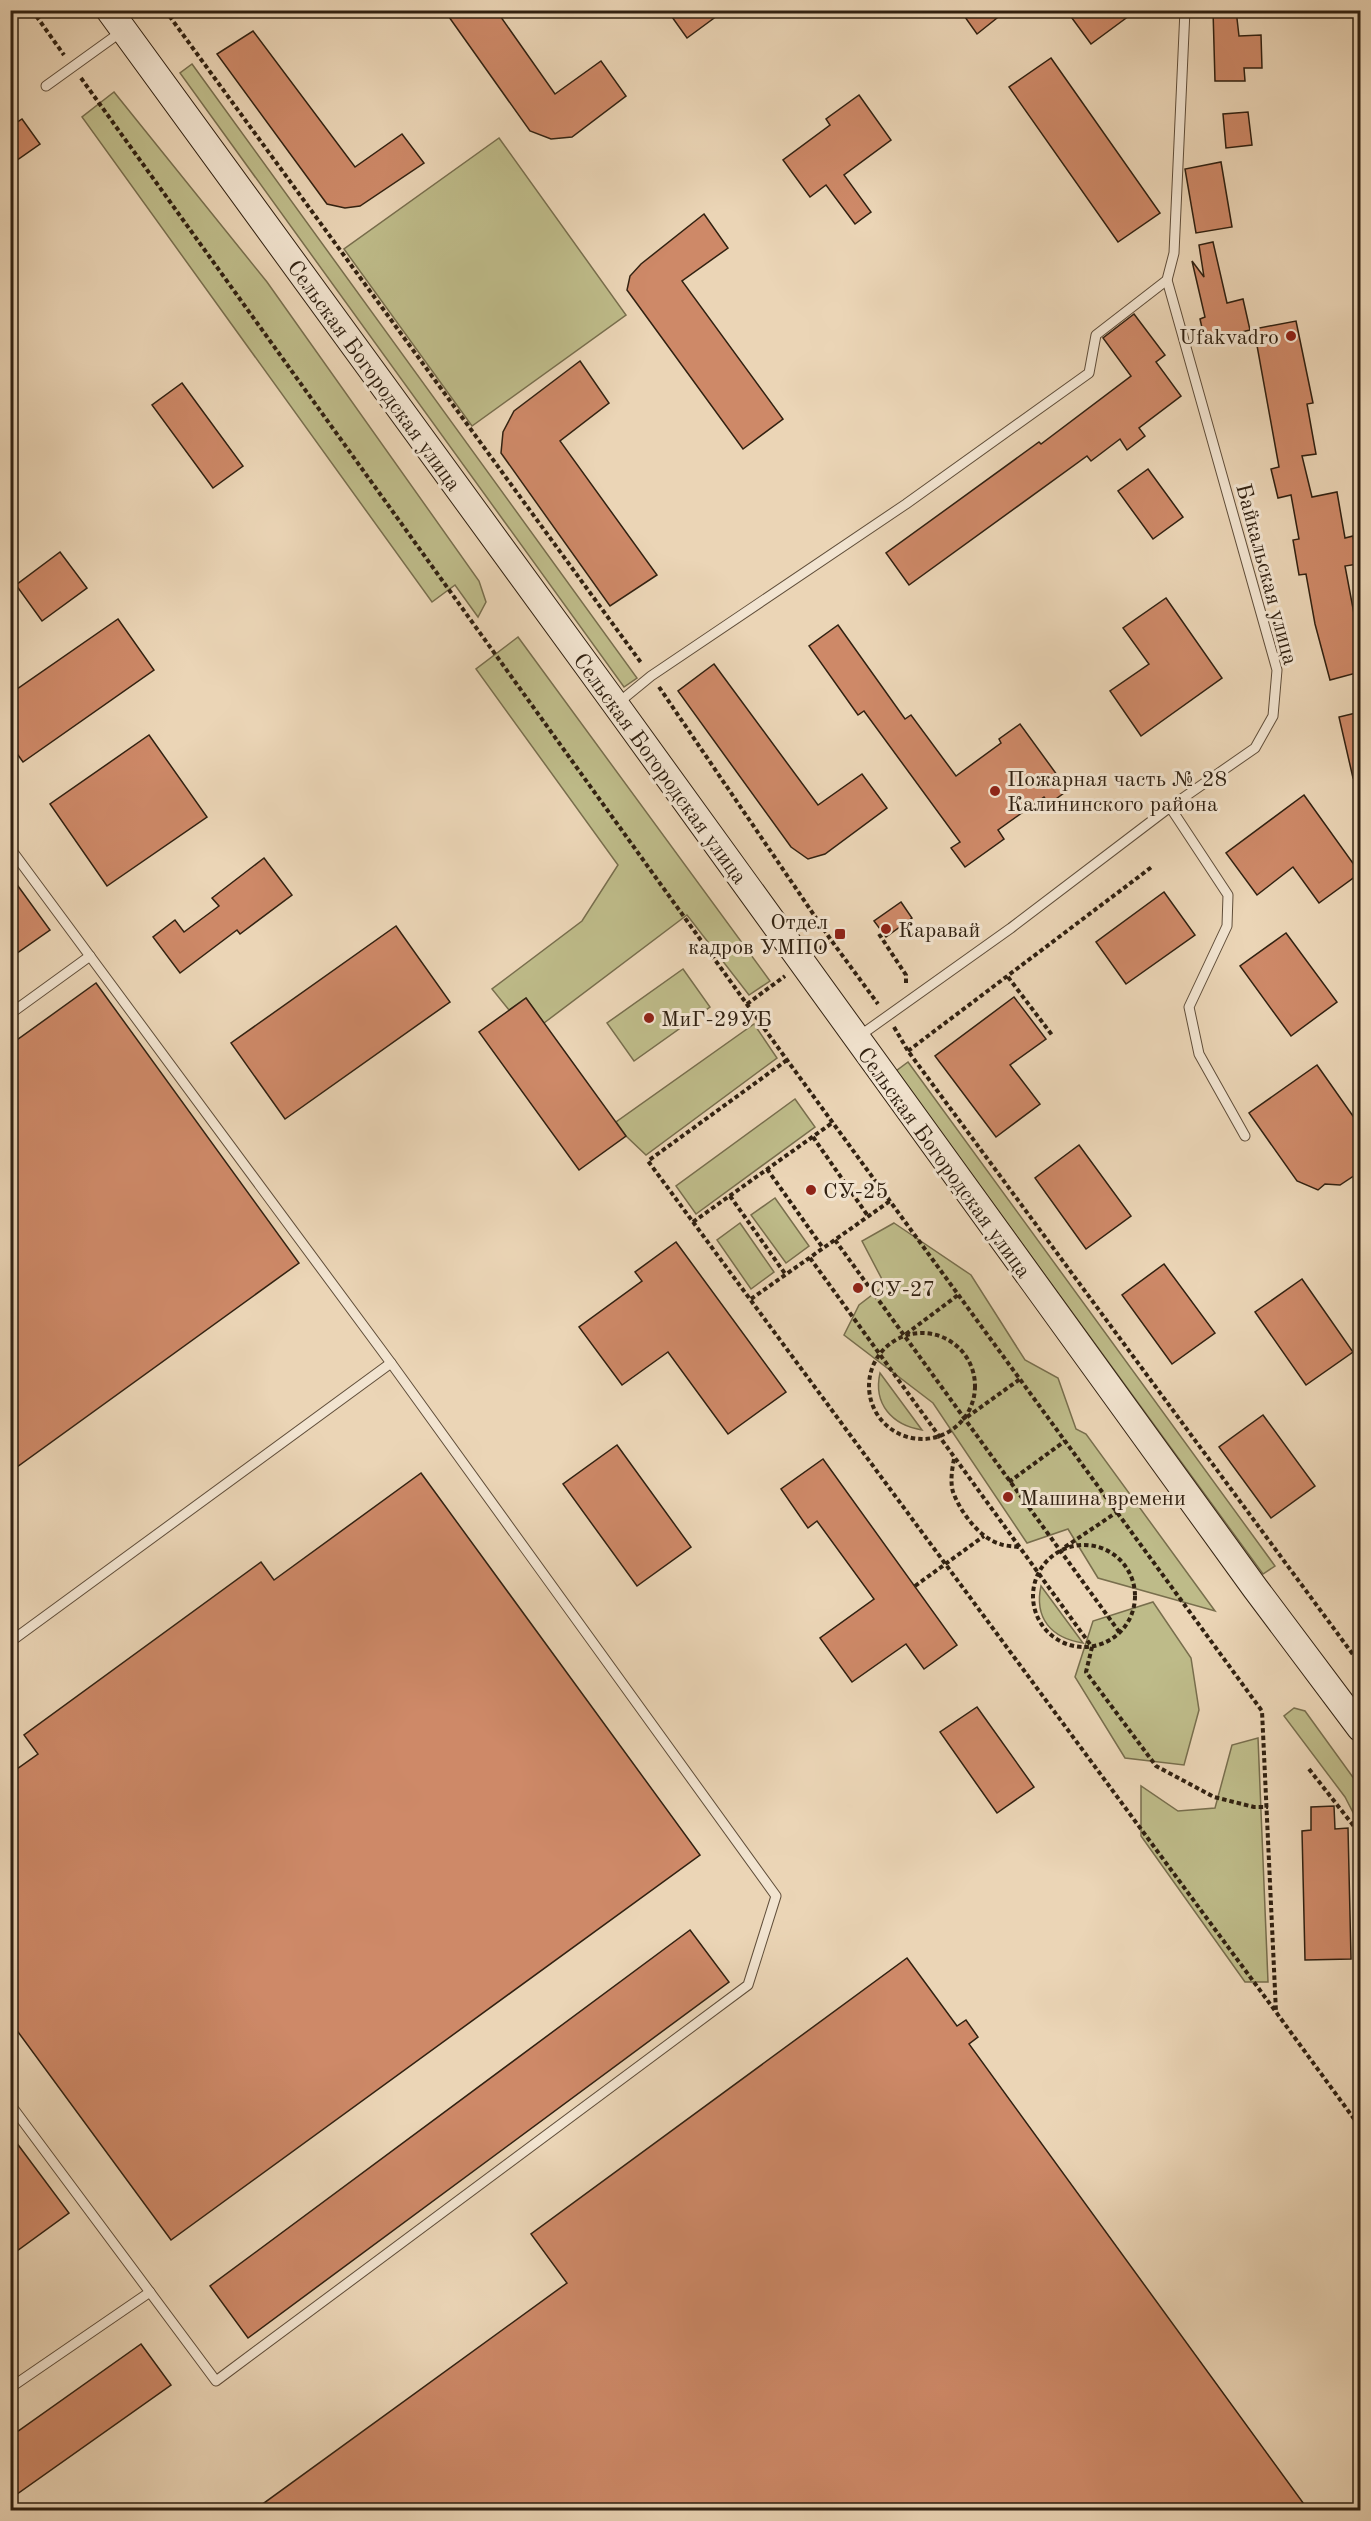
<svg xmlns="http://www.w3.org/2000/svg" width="1371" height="2521" font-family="'Old Standard TT',serif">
<rect width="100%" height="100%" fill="#ebd5b6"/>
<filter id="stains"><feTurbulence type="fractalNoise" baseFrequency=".00333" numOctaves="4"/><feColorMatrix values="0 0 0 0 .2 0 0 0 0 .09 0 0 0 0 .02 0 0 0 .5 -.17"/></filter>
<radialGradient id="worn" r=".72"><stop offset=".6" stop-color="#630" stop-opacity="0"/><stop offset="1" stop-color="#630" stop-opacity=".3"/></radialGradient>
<g fill="#bebb89" stroke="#786e4d" stroke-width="1.5">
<polygon points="192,64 637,678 624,687 180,73"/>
<polygon points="114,92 267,282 479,581 486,602 478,617 455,585 432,602 82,117"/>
<polygon points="499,138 626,315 472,426 344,249"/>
<polygon points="518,637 770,981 749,995 687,915 544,1023 526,998 509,1010 492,989 582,921 618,865 476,669"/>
<polygon points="683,969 710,1007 634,1061 607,1023"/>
<polygon points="754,1024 777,1058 646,1155 626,1136 616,1122"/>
<polygon points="908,1062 1275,1566 1263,1574 896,1071"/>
<polygon points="795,1099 815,1127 696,1214 676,1186"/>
<polygon points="775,1198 809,1246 786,1263 751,1215"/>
<polygon points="740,1223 774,1272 751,1289 717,1240"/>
<polygon points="894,1223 971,1275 1025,1360 1058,1378 1076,1429 1086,1434 1215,1611 1098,1578 1068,1529 1027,1543 933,1403 844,1335 859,1305 885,1285 862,1241"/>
<path d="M880 1373 922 1430C892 1425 873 1404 880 1373Z"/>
<path d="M1041 1586 1083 1643C1051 1638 1034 1618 1041 1586Z"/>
<polygon points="1153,1602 1191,1658 1199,1710 1184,1765 1125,1758 1075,1677 1093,1621"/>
<polygon points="1294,1708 1305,1711 1360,1787 1360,1826 1345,1797 1284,1716"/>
<polygon points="1258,1738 1268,1982 1245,1982 1141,1836 1141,1786 1178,1811 1215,1808 1232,1745"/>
</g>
<g fill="#ce8968" stroke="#312111" stroke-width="1.5">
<polygon points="444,10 496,10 555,94 601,61 626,96 572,137 551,139 530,131"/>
<polygon points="667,10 725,10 687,38"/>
<polygon points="960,10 1007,10 977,34"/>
<polygon points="1066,10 1137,10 1091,44"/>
<polygon points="1213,10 1236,10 1239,36 1261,35 1262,68 1244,68 1245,81 1215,81"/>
<polygon points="253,31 355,167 402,134 424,163 360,206 345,208 327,204 217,54"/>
<polygon points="1051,58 1160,213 1118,242 1009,87"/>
<polygon points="859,95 891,140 844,175 871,212 855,224 826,185 810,197 783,160 830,125 826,119"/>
<polygon points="1248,112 1252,145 1226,148 1223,114"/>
<polygon points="22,119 40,144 10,165 10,127"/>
<polygon points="1221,162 1232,227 1196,233 1185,169"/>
<polygon points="704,214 728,248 682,281 783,419 743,449 627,290 630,276 641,264"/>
<polygon points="1213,242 1227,303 1243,299 1250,330 1205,341 1200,319 1205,317 1192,261 1204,277 1199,245"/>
<polygon points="1134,314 1165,355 1156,362 1181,396 1139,428 1145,436 1127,450 1120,439 1091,461 1087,456 909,585 886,553 1039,442 1041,444 1131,376 1103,338"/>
<polygon points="1296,321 1313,403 1307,404 1316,454 1302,456 1312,497 1337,492 1345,538 1353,536 1358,564 1345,566 1358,635 1360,634 1360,672 1330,680 1315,624 1306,574 1299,575 1293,540 1299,539 1291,495 1278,498 1271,469 1279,467 1254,329"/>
<polygon points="580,361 609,403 560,441 657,575 610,606 501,453 503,432 514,411"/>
<polygon points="182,383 243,466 213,488 152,405"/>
<polygon points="1148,469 1183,517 1153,539 1118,491"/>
<polygon points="60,552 87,588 42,621 16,585"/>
<polygon points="1166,598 1222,678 1141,736 1110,691 1149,664 1123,628"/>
<polygon points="118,619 154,670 23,762 10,744 10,694"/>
<polygon points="838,625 905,719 911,715 956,776 1001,743 999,739 1020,724 1068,790 1049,804 1044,797 998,830 1004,839 965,867 951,848 960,842 864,711 858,715 809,646"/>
<polygon points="714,664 818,805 862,774 887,808 825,854 808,859 791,847 678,691"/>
<polygon points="1360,712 1360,777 1353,778 1339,717"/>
<polygon points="149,735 207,817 107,886 50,804"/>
<polygon points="1304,795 1360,873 1319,903 1293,867 1257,895 1226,853"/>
<polygon points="264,858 292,895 240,934 237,930 180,973 153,937 175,920 184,932 219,906 212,898"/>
<polygon points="10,875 50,930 10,958"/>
<polygon points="1164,892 1195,935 1126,984 1096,942"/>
<polygon points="901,902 912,918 886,937 874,921"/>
<polygon points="396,926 450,1002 285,1119 231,1043"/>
<polygon points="1286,933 1337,1002 1291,1036 1240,966"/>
<polygon points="96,983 299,1263 10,1472 10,1045"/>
<polygon points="1014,997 1046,1039 1010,1065 1040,1104 996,1137 935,1056"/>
<polygon points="526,998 626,1136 579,1170 479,1032"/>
<polygon points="1317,1065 1360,1126 1360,1158 1358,1160 1355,1175 1340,1185 1325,1184 1318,1190 1297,1181 1249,1113"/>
<polygon points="1079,1145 1131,1216 1086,1249 1035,1178"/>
<polygon points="676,1242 786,1392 728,1434 668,1352 622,1385 579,1327 642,1281 635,1272"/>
<polygon points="1164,1264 1215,1333 1172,1364 1122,1295"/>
<polygon points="1302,1279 1353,1352 1306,1385 1255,1312"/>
<polygon points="1263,1415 1315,1486 1271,1518 1219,1447"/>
<polygon points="617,1445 691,1547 637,1586 563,1484"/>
<polygon points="823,1459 957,1645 924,1669 906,1644 852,1682 820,1638 874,1599 817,1521 808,1528 781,1489"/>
<polygon points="421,1473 700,1855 171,2240 10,2021 10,1774 38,1754 24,1735 261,1562 274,1580"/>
<polygon points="977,1707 1034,1787 997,1813 940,1732"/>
<polygon points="1334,1806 1335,1829 1348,1828 1351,1959 1305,1960 1302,1831 1311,1830 1311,1807"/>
<polygon points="690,1930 729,1982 248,2338 210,2286"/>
<polygon points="907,1958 957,2026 966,2020 978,2037 969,2044 1309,2511 253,2511 567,2283 531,2234"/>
<polygon points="10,2134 69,2213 10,2256"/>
<polygon points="141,2344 171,2385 10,2499 10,2437"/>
</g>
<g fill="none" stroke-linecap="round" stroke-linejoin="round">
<defs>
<g id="service">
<polyline points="46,86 121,32"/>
<polyline points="618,703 651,676 906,504 1089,373 1096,335 1167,280 1174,253 1185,10"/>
<polyline points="1170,807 1228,895 1227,926 1189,1007 1199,1054 1245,1136"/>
<polyline points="10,848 391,1363 776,1896 748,1985 216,2381 10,2104"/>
<polyline points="10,1014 90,956"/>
<polyline points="858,1037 1011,928 1170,807 1255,748 1273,716 1277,670 1167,280"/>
<polyline points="10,1642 391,1363"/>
<polyline points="10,2388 150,2292"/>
</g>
<polyline id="secondary" points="109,10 616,705 1255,1588 1360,1728"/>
</defs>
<use href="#service" stroke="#604e3a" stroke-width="11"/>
<use href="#secondary" stroke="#312111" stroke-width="28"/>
<g stroke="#312111" stroke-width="4" stroke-dasharray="4.5 3" stroke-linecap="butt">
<polyline points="32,10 64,55"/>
<polyline points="165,10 642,664"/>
<polyline points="81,78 787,1060 1262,1711 1276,2012 1360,2127"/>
<polyline points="659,687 831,940 878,1004"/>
<polyline points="879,934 906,975 906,983"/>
<polyline points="819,949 831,940"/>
<polyline points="1008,977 1052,1035"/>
<polyline points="747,1004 785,976"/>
<polyline points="894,1027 908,1051 1360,1664"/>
<polyline points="908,1051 1153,866"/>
<polyline points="787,1060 648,1161 1276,2012"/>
<polyline points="813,1137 868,1216"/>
<polyline points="767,1169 823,1248"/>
<polyline points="730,1196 786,1275"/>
<polyline points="693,1222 832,1123"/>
<polyline points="835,1240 1120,1633"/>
<polyline points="810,1258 1092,1647 1086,1672 1156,1766 1214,1797 1254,1807 1268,1807"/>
<polyline points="751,1299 890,1201"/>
<circle cx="922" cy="1386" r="53"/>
<polyline points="906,1334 958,1295"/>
<polyline points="967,1417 1020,1379"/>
<path d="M954 1459C952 1470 950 1481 953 1492 960 1511 979 1538 1000 1544 1005 1546 1012 1546 1019 1547"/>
<polyline points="1009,1482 1065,1441"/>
<circle cx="1084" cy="1596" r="51"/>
<polyline points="1065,1547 1117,1512"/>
<polyline points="915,1586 984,1536"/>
<polyline points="1309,1769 1360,1834"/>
</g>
<use href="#service" stroke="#f2e4d0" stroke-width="9"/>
<use href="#secondary" stroke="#f2e4d0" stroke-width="26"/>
</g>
<g fill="#8f2418" stroke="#f2e4d0" stroke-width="2">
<circle cx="1291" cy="336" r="6"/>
<circle cx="995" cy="791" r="6"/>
<circle cx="886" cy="929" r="6"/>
<rect x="834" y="928" width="12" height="12" rx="3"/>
<circle cx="649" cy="1018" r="6"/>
<circle cx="811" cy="1190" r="6"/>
<circle cx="858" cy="1288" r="6"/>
<circle cx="1008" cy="1497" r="6"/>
</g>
<g text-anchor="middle" stroke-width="6" stroke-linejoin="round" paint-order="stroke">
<g font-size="22" fill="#312111" stroke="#f2e4d0" text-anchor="start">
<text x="1279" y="344" text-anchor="end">Ufakvadro</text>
<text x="1007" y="786">Пожарная часть № 28<tspan x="1007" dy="25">Калининского района</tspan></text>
<text x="828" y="929" text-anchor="end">Отдел<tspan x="828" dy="25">кадров УМПО</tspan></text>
<text x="898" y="937">Каравай</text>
<text x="661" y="1026">МиГ-29УБ</text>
<text x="823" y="1198">СУ-25</text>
<text x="870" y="1296">СУ-27</text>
<text x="1020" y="1505">Машина времени</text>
</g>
<g font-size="22" fill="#312111" stroke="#f2e4d0">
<text transform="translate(375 375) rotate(54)" y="8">Сельская Богородская улица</text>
<text transform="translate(1268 574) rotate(75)" y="8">Байкальская улица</text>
<text transform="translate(661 768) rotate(54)" y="8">Сельская Богородская улица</text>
<text transform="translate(945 1162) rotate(54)" y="8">Сельская Богородская улица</text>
</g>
</g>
<rect width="1371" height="2521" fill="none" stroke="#ebd5b6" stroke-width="36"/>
<rect x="12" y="12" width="1347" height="2497" fill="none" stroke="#312111" stroke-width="3"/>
<rect x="18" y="18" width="1335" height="2485" fill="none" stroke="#312111" stroke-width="1.5"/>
<rect width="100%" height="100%" filter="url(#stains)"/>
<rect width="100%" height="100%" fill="url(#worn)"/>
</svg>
